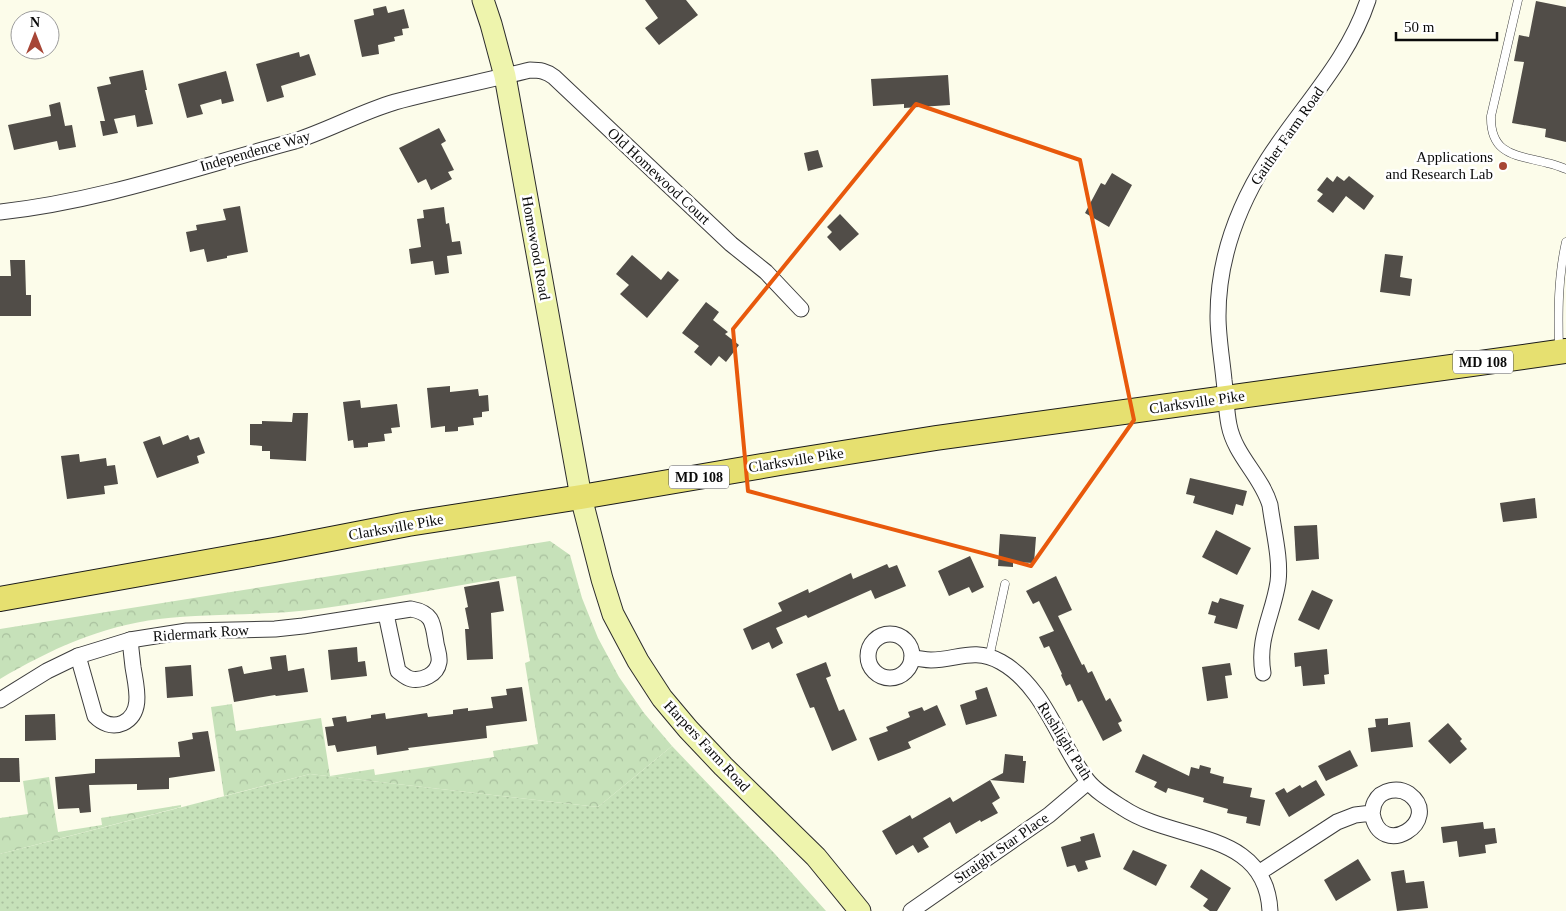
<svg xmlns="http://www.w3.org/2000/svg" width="1566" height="911" font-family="'Times New Roman',serif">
<defs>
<pattern id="grass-dots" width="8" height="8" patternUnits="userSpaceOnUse" patternTransform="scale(1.25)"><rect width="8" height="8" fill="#c6e1b9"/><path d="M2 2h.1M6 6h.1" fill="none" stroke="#a9c09e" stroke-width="1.8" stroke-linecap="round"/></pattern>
<pattern id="park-crowns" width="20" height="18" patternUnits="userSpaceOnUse" patternTransform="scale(1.25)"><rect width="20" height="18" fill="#c6e1b9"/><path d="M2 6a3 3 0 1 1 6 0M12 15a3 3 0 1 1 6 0" fill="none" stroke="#a9c09e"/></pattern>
</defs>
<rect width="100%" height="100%" fill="#fcfcea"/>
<polygon fill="url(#grass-dots)" points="672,746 775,854 826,911 0,911 0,854 310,774 598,807"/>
<g fill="url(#park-crowns)">
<path d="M550 541 570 555 582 598 598 638 619 677 644 713 672 746 598 807 310 774 224 796 211 707 232 704 236 731 321 718 330 776 374 769 375 775 494 757 493 751 538 744 525 663 530 661 516 576C450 586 384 600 318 609 265 616 211 613 159 619 101 626 49 650 0 679V629Z"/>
<polygon points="49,777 58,832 102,825 101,818 181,805 181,807 0,854 0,818 28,814 23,781"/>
</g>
<g fill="#514d48">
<polygon points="645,0 686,0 698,15 659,45 645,28 658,18"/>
<polygon points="1536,1 1566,7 1566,142 1545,137 1546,129 1512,123 1524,62 1514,61 1519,35 1529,37"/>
<polygon points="386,6 388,13 404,9 409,28 402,29 403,35 394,37 395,41 378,45 379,54 362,57 354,20 374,15 373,9"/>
<polygon points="299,52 300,57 309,54 316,75 281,86 284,97 267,102 256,64"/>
<polygon points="143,70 147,90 145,90 153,124 137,127 135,115 114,119 118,133 103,136 100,121 105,121 97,87 111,84 109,77"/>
<polygon points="226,71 234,101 222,104 221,99 200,105 203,114 187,118 178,84"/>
<polygon points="948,75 950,105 904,108 904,104 873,106 871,79"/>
<polygon points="60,102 65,126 72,125 76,147 59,150 57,141 14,150 8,125 51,116 49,105"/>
<polygon points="439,128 446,141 441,144 454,170 448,172 452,179 431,190 426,179 418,183 399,148"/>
<polygon points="818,150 823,167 808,171 804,153"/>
<polygon points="1112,173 1132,185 1109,227 1085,213 1101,183 1105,185"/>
<polygon points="1337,176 1344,181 1349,176 1374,196 1364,210 1346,196 1333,213 1317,201 1323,194 1317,190 1327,177 1333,182"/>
<polygon points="240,206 248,252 227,256 227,258 207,262 204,249 190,252 186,232 197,230 196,225 226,220 223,209"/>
<polygon points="444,207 446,224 449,223 452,242 460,241 462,254 447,256 449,273 435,275 433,261 411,264 409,249 421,247 417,219 424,218 423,210"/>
<polygon points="840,214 859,234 840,251 827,237 832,232 827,227"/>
<polygon points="1385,254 1403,256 1400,277 1412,279 1410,296 1380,292"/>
<polygon points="632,255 661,280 668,271 679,280 647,318 620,294 629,285 616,274"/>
<polygon points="10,260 25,260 26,295 31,295 31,316 0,316 0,276 11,276"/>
<polygon points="706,302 719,312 713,320 728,332 725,334 739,345 726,362 719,356 711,366 694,352 699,346 682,333"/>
<polygon points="450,386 450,392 478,389 479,396 488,395 489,411 482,412 482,417 473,418 474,425 458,427 458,431 445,432 445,426 431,428 427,388"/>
<polygon points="360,400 361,408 397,404 400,427 391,428 392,433 384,434 385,441 368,443 368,447 354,448 353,440 348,441 343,402"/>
<polygon points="293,413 308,413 306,461 270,459 270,451 262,451 262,446 250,445 250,424 262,424 262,421 292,422"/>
<polygon points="188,435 190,440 199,437 205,453 197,456 199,463 157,478 143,442 160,436 163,445"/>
<polygon points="79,454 80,462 106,458 107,466 115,465 118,484 104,486 105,494 67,499 61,456"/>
<polygon points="1190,478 1247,491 1243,506 1236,504 1233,515 1193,503 1195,496 1186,494"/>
<polygon points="1535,498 1537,518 1503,522 1500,503"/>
<polygon points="1317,525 1319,559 1296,561 1294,526"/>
<polygon points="1216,530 1251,548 1237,575 1202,557"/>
<polygon points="1000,534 1036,537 1034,563 1013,562 1013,567 998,566"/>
<polygon points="970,556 984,587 972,593 969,587 949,596 938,571"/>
<polygon points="887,564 889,568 897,565 906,586 875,599 871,590 808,618 806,615 776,628 783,643 772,649 769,642 752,650 743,629 782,611 778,603 808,589 809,593 851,573 853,579"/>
<polygon points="1056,576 1072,610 1058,616 1082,665 1084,664 1088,673 1092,671 1106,701 1110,698 1122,721 1118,723 1122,731 1103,741 1082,700 1078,702 1070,684 1066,686 1061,675 1062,674 1049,646 1044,648 1039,637 1054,631 1039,601 1033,604 1026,591"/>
<polygon points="499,581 504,611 491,613 493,659 467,660 465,629 469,629 465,608 468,607 464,587"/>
<polygon points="1312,590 1333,600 1319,630 1298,620"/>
<polygon points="1220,598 1244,605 1237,629 1214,623 1216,616 1208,614 1212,601 1218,603"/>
<polygon points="357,647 358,662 365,661 367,676 331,680 328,650"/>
<polygon points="1327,649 1329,674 1324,675 1325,684 1303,686 1301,666 1295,667 1294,653"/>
<polygon points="286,655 288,671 304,668 308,692 276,696 275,695 234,702 228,669 242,666 244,674 272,669 270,657"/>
<polygon points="826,662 831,676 826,678 839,711 844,709 857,740 832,751 814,707 810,708 796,674"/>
<polygon points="1230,663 1232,675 1225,676 1228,698 1207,701 1202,667"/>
<polygon points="191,665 193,696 167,698 165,667"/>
<polygon points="522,687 527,721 486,726 487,738 408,748 409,750 377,755 376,746 337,752 335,745 328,746 325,727 334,726 332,718 346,716 347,722 371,718 371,715 385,713 386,719 427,713 428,717 453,714 453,710 468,708 468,711 493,708 491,697 507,695 506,689"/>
<polygon points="987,687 997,716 966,725 960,705 977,699 975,691"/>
<polygon points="937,705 946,725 908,742 911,748 878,761 869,738 888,731 886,727 910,717 908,712 922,707 924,711"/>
<polygon points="55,714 56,740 25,741 25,715"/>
<polygon points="1388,718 1388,725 1410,722 1413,747 1371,752 1368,728 1376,727 1375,719"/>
<polygon points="1448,723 1462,739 1460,741 1467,749 1450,764 1428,741"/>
<polygon points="208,731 215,771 169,778 169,789 137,790 137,784 89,785 91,812 80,813 79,808 58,809 55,777 95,773 95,759 180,757 178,742 193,739 192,733"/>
<polygon points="1350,750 1358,766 1326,781 1318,766"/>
<polygon points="1005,754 1023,756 1023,761 1026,761 1024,783 990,780 1003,773"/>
<polygon points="1143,754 1189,776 1191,767 1199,769 1200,765 1211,768 1210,773 1224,777 1223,783 1252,788 1250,797 1265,800 1260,826 1246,823 1247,817 1227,813 1228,809 1203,802 1204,798 1168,788 1166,793 1154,787 1157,782 1135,772"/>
<polygon points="0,758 19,758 20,782 0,782"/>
<polygon points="990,780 1000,798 992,803 998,813 981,822 980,820 956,834 950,822 923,838 929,847 918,853 913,845 896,855 882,831 910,815 912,819 950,797 953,802"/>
<polygon points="1316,780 1325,795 1289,817 1275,793 1284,788 1287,793 1300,785 1302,788"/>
<polygon points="1483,822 1484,829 1495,828 1497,843 1485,845 1486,853 1459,857 1457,841 1443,843 1441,827"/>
<polygon points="1094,833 1101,857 1085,861 1088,869 1078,872 1075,865 1067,867 1061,847 1081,841 1080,837"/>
<polygon points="1133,850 1167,865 1156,886 1123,869"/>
<polygon points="1358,859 1371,880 1336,901 1324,880"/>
<polygon points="1201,869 1231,888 1217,911 1210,911 1203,906 1208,899 1190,887"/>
<polygon points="1404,870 1406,883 1424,881 1428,908 1397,911 1391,872"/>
</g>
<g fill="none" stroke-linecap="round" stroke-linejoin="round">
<defs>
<g id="lane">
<path d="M1518 0 1491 116C1490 156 1518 155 1547 163 1554 164 1560 167 1566 169"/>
<path d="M1559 349C1558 312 1558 277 1566 242"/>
<polyline points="989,658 1005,584"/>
</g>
<g id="street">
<path d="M0 212C101 201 197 167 295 141 329 130 361 112 395 102 440 90 486 81 530 70 540 70 546 71 554 77L731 244 766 272 801 309"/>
<circle cx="890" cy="656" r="22"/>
<path d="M78 656 95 716C102 723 112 728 123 723 144 713 136 686 133 667 132 658 131 649 130 640"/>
<path d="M912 658C918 658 924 660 931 660 957 660 974 647 1001 662 1044 686 1059 743 1087 780 1096 792 1112 801 1123 808 1175 843 1266 829 1270 911"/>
<path d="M1263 673C1257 638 1273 615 1278 582 1281 559 1273 529 1270 505 1261 475 1235 456 1229 425 1226 410 1226 395 1224 380 1222 359 1218 337 1218 316 1218 260 1238 206 1268 159 1302 106 1348 61 1368 0"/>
<path d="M0 700 47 671 78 656 130 640 187 631 275 629 303 626 411 609C433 613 433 623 436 643 437 649 440 656 439 662 437 675 422 681 411 679 406 678 402 674 398 671L386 614"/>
<path d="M1260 872 1337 822 1355 815 1372 813C1380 862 1444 820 1409 794 1399 787 1381 789 1375 802 1373 805 1373 810 1372 813"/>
<polyline points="911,911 1049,815 1088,782"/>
</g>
<polyline id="secondary" points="483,0 491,24 505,76 581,497 602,579 613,614 638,661 662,698 688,729 723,766 816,857 860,911"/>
<polyline id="primary" points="0,599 274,550 408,524 581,497 780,463 936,438 1566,351"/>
</defs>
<use href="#lane" stroke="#3d3d3d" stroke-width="9"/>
<use href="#street" stroke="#3d3d3d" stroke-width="17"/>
<use href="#secondary" stroke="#2c2c2c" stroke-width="23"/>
<use href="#primary" stroke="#1b1b1b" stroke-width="26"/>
<use href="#lane" stroke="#fff" stroke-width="8"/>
<use href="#street" stroke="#fff" stroke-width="15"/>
<use href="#secondary" stroke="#eef4ad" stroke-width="21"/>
<use href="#primary" stroke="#e6e070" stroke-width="24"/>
</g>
<path fill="none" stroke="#e8590c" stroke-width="4" stroke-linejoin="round" d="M916 104 1080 160 1134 420 1031 566 748 491 733 329Z"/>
<circle fill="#a74636" stroke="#fff" stroke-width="2" cx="1503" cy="166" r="5"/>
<g text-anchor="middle" stroke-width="5" stroke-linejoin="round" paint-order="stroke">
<g fill="#fff" stroke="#545454" stroke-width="1">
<rect x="1453" y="350.5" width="60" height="23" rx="4"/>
<rect x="669" y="465.5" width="60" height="23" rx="4"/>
</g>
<g font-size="14" font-weight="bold" fill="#0a0a0a">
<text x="1483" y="367">MD 108</text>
<text x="699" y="482">MD 108</text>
</g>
<g font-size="15" fill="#0a0a0a" stroke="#fff">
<text transform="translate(1287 136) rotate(-55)" y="5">Gaither Farm Road</text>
<text transform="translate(255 151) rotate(-16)" y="5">Independence Way</text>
<text transform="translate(659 176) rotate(43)" y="5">Old Homewood Court</text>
<text transform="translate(536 248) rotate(80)" y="5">Homewood Road</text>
<text transform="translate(1197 402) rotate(-8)" y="5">Clarksville Pike</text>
<text transform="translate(796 460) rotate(-9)" y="5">Clarksville Pike</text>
<text transform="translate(396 527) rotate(-10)" y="5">Clarksville Pike</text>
<text transform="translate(201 633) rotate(-4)" y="5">Ridermark Row</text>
<text transform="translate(1065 741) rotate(58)" y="5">Rushlight Path</text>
<text transform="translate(707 746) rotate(47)" y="5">Harpers Farm Road</text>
<text transform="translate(1001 848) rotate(-35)" y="5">Straight Star Place</text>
</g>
<g font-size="15" fill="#0a0a0a" stroke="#fff" text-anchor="end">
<text x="1493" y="162">Applications<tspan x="1493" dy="17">and Research Lab</tspan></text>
</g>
</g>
<g transform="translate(35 35)"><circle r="24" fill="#ffffff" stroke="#9d9d9d"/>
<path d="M0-4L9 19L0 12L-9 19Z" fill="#a74636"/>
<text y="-8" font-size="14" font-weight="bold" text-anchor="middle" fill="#0a0a0a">N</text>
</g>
<path d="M1396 32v8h101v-8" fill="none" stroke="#0a0a0a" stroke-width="2.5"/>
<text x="1404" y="32" font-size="15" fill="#0a0a0a" stroke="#ffffff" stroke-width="4" paint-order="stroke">50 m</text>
</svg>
